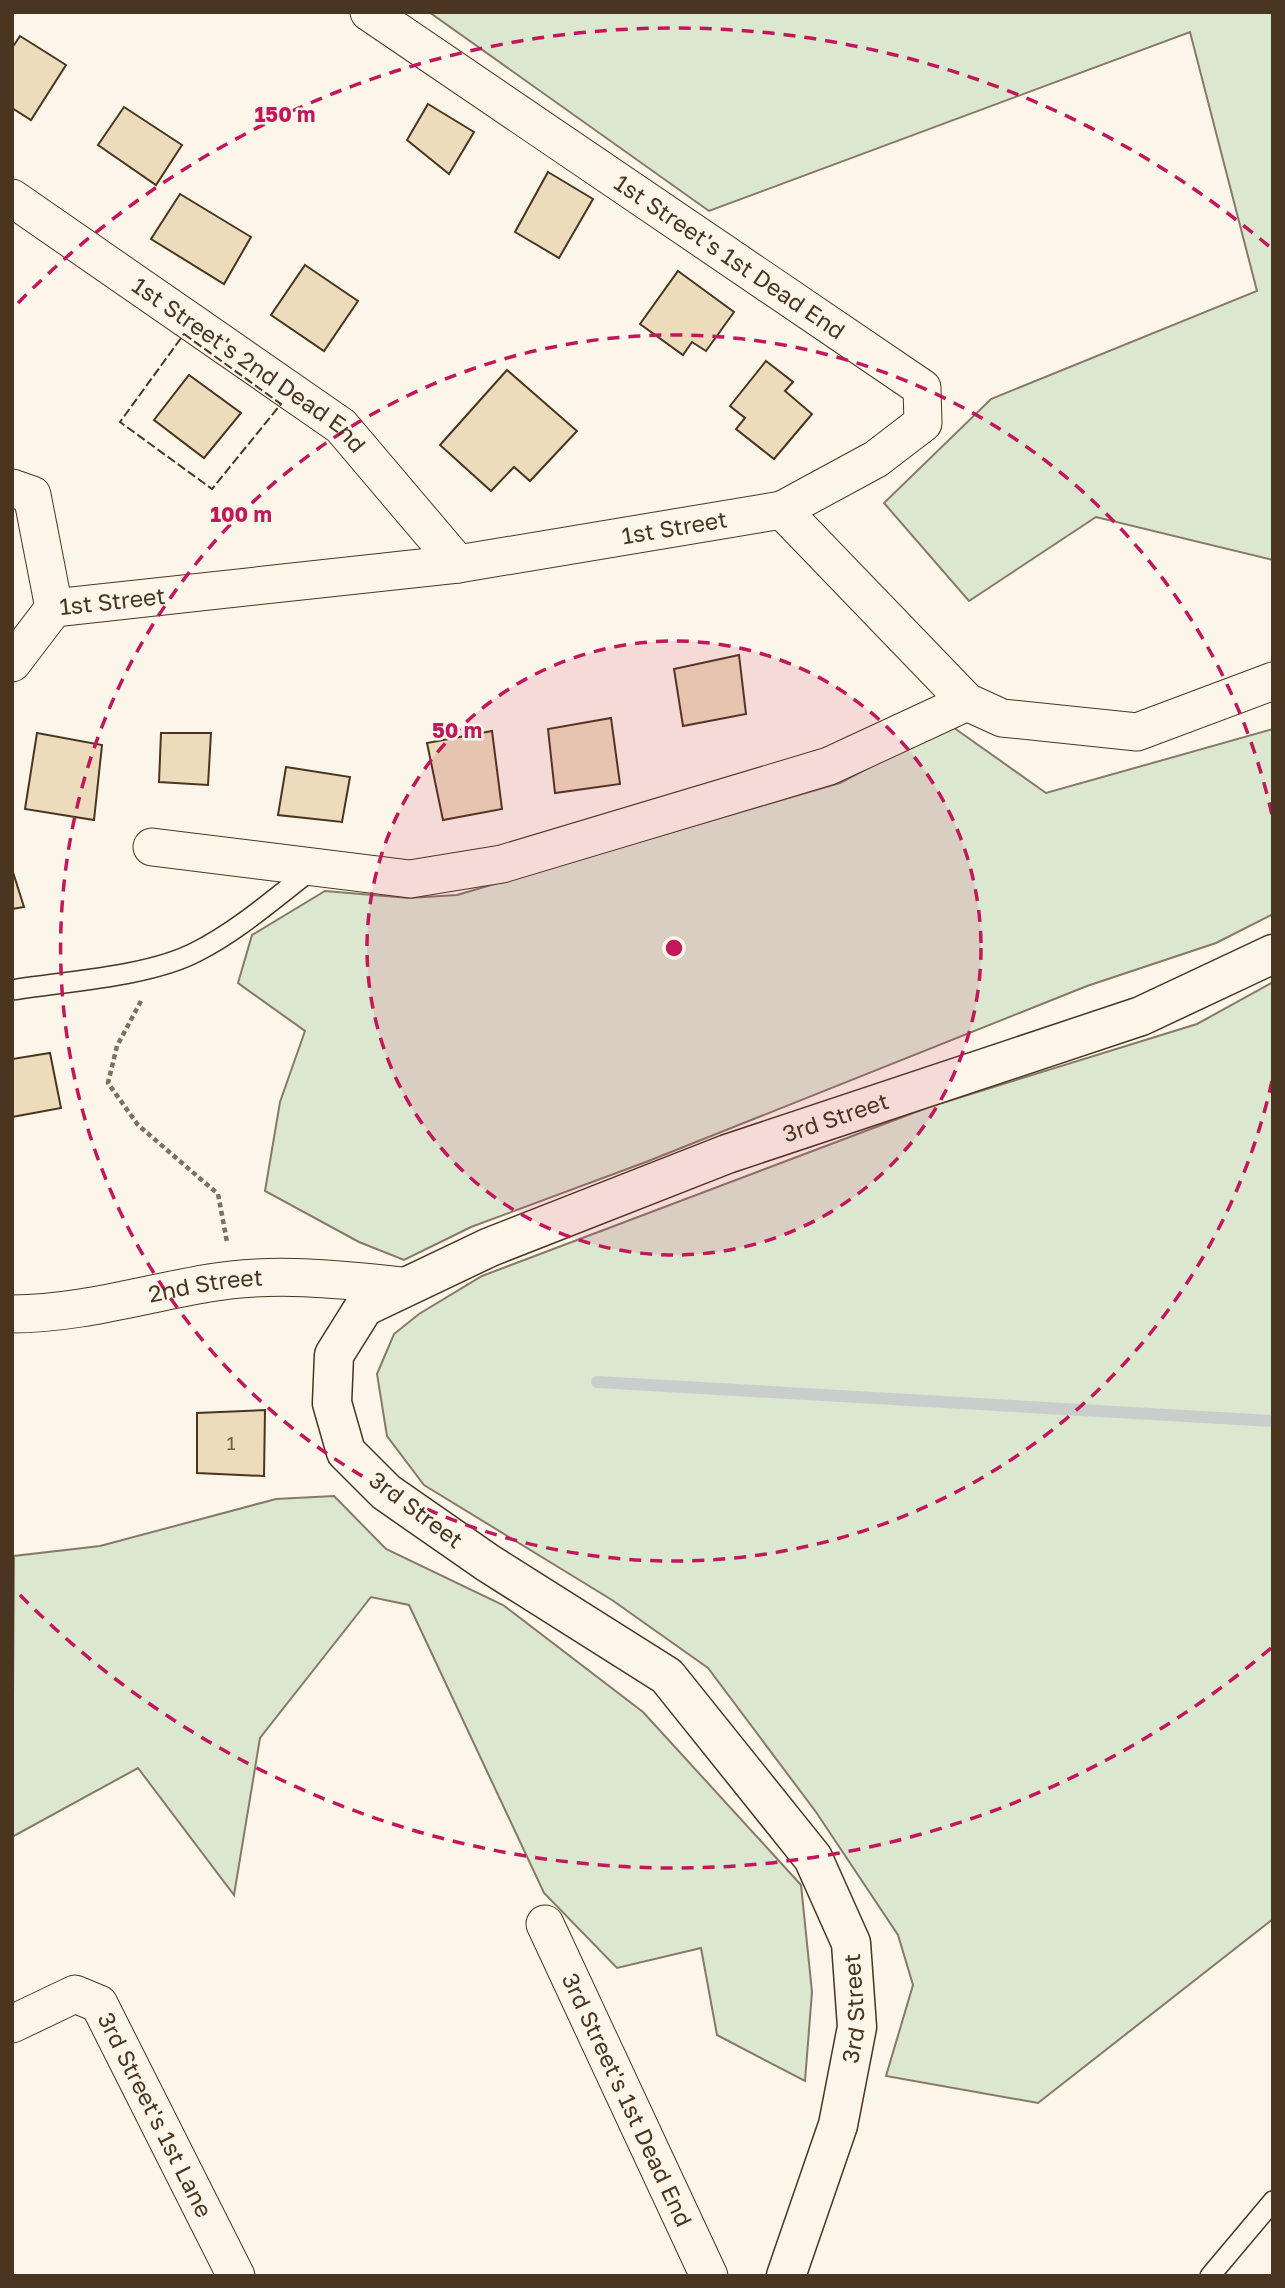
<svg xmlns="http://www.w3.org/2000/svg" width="1285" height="2288" font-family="'Golos Text',sans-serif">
<rect width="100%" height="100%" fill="#fbf6e9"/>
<g fill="#dce7d0" stroke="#887966" stroke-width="2">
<polygon points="429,12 1273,12 1273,560 1096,517 969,601 884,503 991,399 1257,291 1190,32 709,211"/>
<polygon points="950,725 1046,793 1273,729 1273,914 1216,943 1087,986 646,1162 471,1227 404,1260 359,1242 265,1191 280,1102 305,1031 238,983 252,935 325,891 409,898 457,895 840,783"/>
<polygon points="1273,982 1273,1919 1038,2103 886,2076 913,1985 898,1935 816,1812 708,1668 612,1600 424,1485 387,1436 377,1374 394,1334 419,1314 482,1276 929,1107 1197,1024"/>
<polygon points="334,1496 386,1549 503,1605 643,1712 801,1885 812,1992 805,2081 717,2035 701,1948 617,1968 544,1893 409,1605 371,1597 260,1738 234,1895 138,1768 12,1837 14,1556 100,1546 276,1499"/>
</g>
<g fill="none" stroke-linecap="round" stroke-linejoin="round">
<polyline stroke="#c9cecd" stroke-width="12" points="597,1382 1273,1421"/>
</g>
<g fill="#ecdcbc" stroke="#4a3520" stroke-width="2">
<polygon points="20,36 66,65 31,120 12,108 12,48"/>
<polygon points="428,104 474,132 449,174 407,140"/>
<polygon points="124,107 182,145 156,185 98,145"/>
<polygon points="548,172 593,199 559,258 515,232"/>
<polygon points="180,194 251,237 224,284 151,239"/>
<polygon points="305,265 358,301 324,351 271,315"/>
<polygon points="678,271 734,312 706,351 692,342 683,355 640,324"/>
<polygon points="766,361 793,382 785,391 812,414 774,459 736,429 745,418 730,406"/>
<polygon points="507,370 577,431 530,481 514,467 491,491 440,445"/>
<polygon points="189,375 241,413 204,458 154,420"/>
<polygon points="739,655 746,714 683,726 674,669"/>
<polygon points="611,718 620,784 555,793 548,729"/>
<polygon points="492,731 502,809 443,820 427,743"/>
<polygon points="37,733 102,745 94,820 25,809"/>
<polygon points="161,733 211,733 208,785 159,782"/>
<polygon points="286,767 350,777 342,822 278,815"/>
<polygon points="12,869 24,907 12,909"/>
<polygon points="50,1053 61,1108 12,1117 12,1059"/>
<polygon points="265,1410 264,1476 197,1473 197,1413"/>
</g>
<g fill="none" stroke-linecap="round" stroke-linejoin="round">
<defs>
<g id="lane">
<path d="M12 990C66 981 148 977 196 952 238 931 276 897 314 868"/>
<polyline points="1210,2276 1273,2201"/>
</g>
<g id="street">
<path id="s1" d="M369 12 922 388 923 423 876 459 782 510"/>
<path id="s2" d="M12 198 341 426 458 564"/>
<polyline points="12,488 32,495 54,608"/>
<path id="s3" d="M12 663 54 608 458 564 782 510 967 702 1002 718 1137 732 1273 681"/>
<polyline points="152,847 410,879 502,864 829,766 967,702"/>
<path id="s4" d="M12 1314C79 1314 143 1294 209 1283 273 1272 337 1279 402 1286"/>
<path id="s5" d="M545 1924 709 2276"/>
<path id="s6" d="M12 2024 75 1994 99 2004 236 2276"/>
</g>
<g id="secondary">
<path id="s7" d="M786 2276 838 2125 857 2027 851 1943 813 1858 667 1676 488 1563 386 1492 346 1452 332 1403 334 1355 364 1307 490 1247 727 1154 1141 1016 1273 954"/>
</g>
</defs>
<use href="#lane" stroke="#4a3520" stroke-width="22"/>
<use href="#street" stroke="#4a3520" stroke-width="39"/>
<use href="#secondary" stroke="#4a3520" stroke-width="41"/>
<polyline stroke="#7f6f5c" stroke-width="4.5" stroke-dasharray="5 3.5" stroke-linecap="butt" points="141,1001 117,1046 108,1083 138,1125 218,1194 227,1242"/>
<use href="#lane" stroke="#fbf6e9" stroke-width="19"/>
<use href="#street" stroke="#fbf6e9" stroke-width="37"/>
<use href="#secondary" stroke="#fbf6e9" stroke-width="38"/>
<polygon stroke="#4a3520" stroke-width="2" stroke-dasharray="9 3.5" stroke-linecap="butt" points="184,334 281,404 212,489 120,422"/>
</g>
<circle cx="674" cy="948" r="307" fill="#c2185b" fill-opacity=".12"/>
<g fill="none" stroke="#c2185b" stroke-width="3.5" stroke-dasharray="12 9">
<circle cx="674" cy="948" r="307"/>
<path d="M1272 1081A613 613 0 1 1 1272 815"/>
<path d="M1271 1648A920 920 0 0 1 18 1593M18 303A920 920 0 0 1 1271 248"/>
</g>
<g text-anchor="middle" stroke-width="5" stroke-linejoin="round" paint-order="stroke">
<g font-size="19" fill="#725f47">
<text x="231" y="1450">1</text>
</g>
<g font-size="23" fill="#4a3520" stroke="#fbf6e9">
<text dy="8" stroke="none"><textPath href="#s1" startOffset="436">1st Street's 1st Dead End</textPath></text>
<text dy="8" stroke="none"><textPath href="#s2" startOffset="290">1st Street's 2nd Dead End</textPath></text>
<text dy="8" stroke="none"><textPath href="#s3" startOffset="695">1st Street</textPath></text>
<text dy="8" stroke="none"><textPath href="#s3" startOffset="128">1st Street</textPath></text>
<text dy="8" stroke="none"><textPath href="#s7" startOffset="1727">3rd Street</textPath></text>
<text dy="8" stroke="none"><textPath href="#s4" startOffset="196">2nd Street</textPath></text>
<text transform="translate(416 1510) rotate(37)" y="8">3rd Street</text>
<text dy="8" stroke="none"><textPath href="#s7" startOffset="278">3rd Street</textPath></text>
<text dy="8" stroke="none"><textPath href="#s5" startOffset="194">3rd Street's 1st Dead End</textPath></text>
<text dy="8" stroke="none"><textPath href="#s6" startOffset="220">3rd Street's 1st Lane</textPath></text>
</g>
</g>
<circle cx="674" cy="948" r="10" fill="#c2185b" stroke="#fbf6e9" stroke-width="3.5"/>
<g font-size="21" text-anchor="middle" font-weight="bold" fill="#c2185b" stroke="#fbf6e9" stroke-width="5" stroke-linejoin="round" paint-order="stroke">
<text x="285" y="122">150 m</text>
<text x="241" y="522">100 m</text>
<text x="457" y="738">50 m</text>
</g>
<rect width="1285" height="2288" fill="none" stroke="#4a3520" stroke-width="28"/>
</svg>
